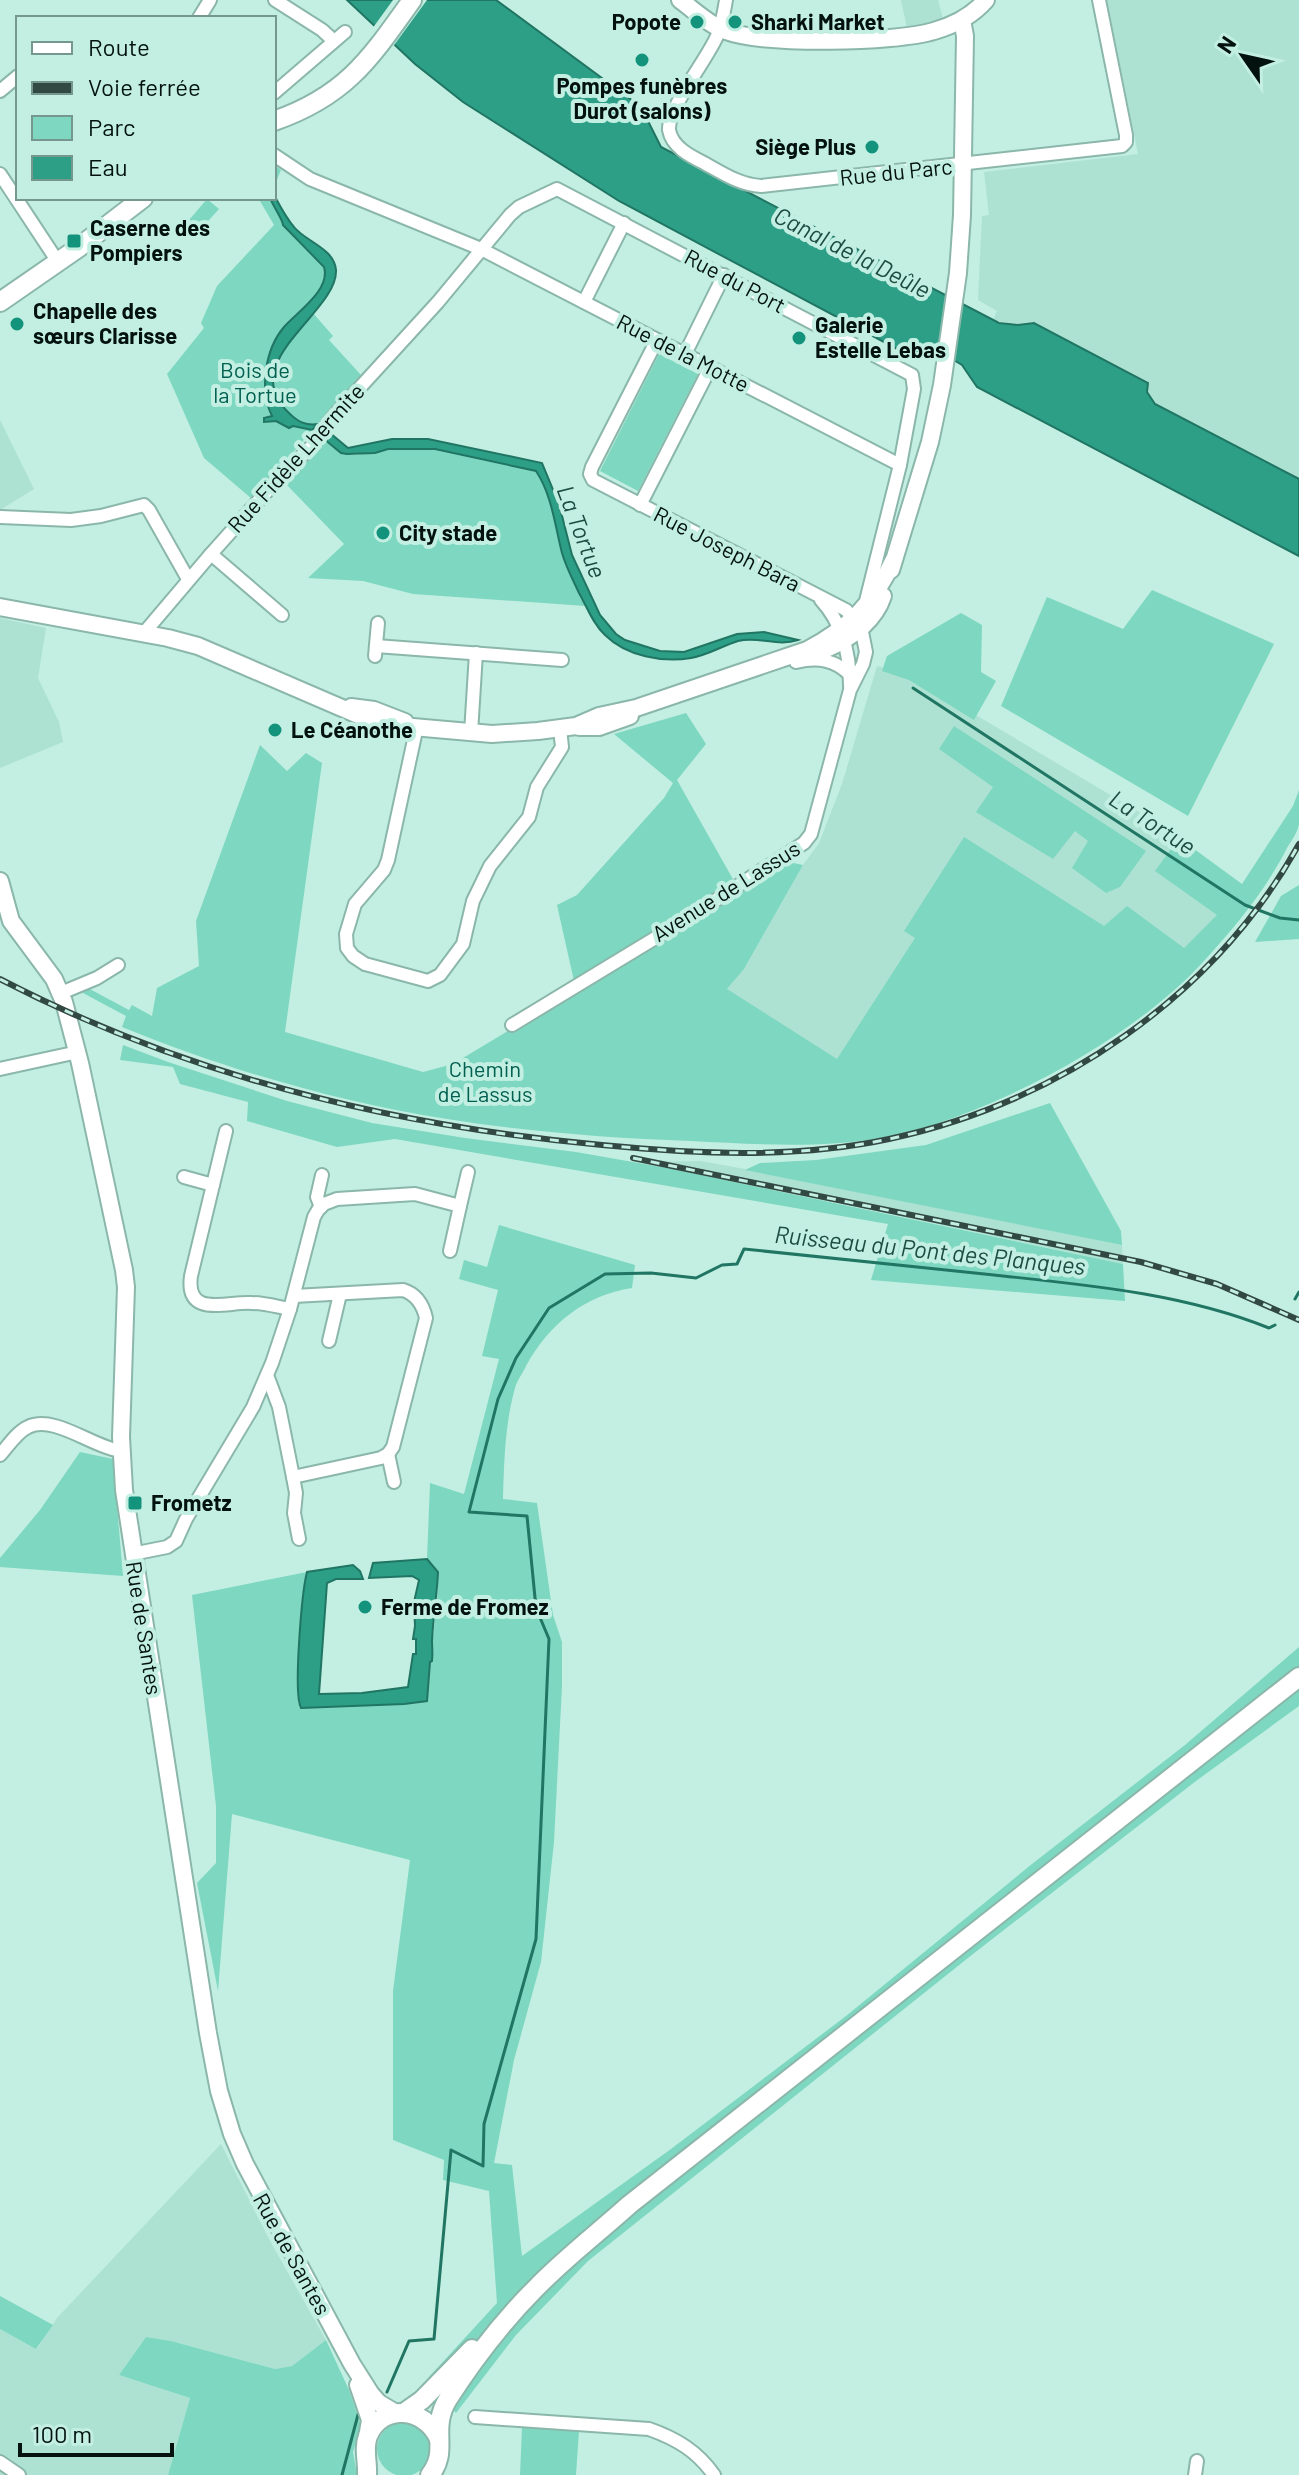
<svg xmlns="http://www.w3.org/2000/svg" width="1299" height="2475" font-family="Barlow,sans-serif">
<rect width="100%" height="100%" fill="#c2efe2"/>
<g fill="#ade2d3">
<polygon points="901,0 938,0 943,19 907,28"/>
<polygon points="1107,0 1299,0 1299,479 1155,404 1147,392 1034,324 1018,325 993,320 997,311 978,300 982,216 989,215 984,172 1138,154"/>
<polygon points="0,420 34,489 0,510"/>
<polygon points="0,618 46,628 38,678 59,722 63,742 0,768"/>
<polygon points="877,666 905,673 1166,828 1242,885 1228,905 1128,1003 939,1107 682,1043 744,969 803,865 819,843 842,784"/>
<polygon points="701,1161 815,1182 1122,1245 1123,1264 646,1162"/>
<polygon points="221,2144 269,2239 326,2340 292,2366 275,2369 171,2341 146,2337 119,2375 190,2398 168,2475 0,2475 0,2329 37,2349 57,2318"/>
</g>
<g fill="#7ed7c0">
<path d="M274 165 281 170C278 177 274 186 275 194 277 205 290 224 298 231 314 245 342 256 334 283 330 294 320 304 313 313L333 336 329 340 361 375 252 499 204 458 167 374 204 328 201 323 217 286 274 225 260 201 261 198H274Z"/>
<polygon points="207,199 219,209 200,230 189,220"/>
<polygon points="659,354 698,374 638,491 600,471"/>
<path d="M324 439 341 453 356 455 388 449H435L536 471C551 493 554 523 561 548 566 568 577 588 586 606L413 594 363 581 308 578 344 544 286 484Z"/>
<polygon points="1152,590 1274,644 1188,816 1001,706 1047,597 1123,629"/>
<polygon points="961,613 982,625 981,672 996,681 974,720 909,680 882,671 887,656"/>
<path d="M686 713 706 744 677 780 734 881 745 888 789 862 803 865 744 969 727 989 837 1059 915 938 904 931 964 837 1104 926 1127 906 1184 948 1217 915 1155 871 1179 838 1242 884 1293 806 1299 790C1299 801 1299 813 1299 824 1298 832 1291 841 1287 848 1265 891 1236 926 1203 962 1132 1040 984 1120 880 1138 816 1149 755 1144 690 1141 609 1138 528 1132 447 1119 337 1102 225 1069 122 1027L126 1016 83 993 86 987 129 1010 132 1005 152 1016 157 988 199 966 196 921 260 745 287 771 306 753 322 763 285 1032 423 1072 453 1064 576 990 557 905 577 895 664 798 673 783 614 734Z"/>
<polygon points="954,726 1146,851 1120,887 1106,893 1072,868 1088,841 1075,831 1053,859 976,812 993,787 939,749"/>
<polygon points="1299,885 1299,939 1255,942 1281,896"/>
<polygon points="123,1045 168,1062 287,1101 372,1123 465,1138 576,1152 673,1169 1123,1264 1125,1301 871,1280 888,1224 395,1139 337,1147 247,1121 248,1102 180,1084 173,1067 120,1060"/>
<polygon points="1050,1103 1121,1231 1122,1245 745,1170 760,1163 816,1160 926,1145"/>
<path d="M499 1225 635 1265 632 1288C585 1295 549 1324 526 1366 523 1373 517 1380 515 1388 505 1423 504 1463 503 1499L537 1503 553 1615 562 1642V1686L554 1842 541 1962 514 2060 494 2163 512 2165 522 2256 671 2149 846 2016 1032 1864 1185 1745 1299 1647V1706L1196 1781 973 1954 588 2261 516 2335 456 2413 428 2378 497 2303 489 2191 443 2180 444 2160 393 2140V1991L410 1860 232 1814 218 1991 197 1883 216 1863V1806L192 1595 307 1572C302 1592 293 1692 300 1708L419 1703 430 1661 437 1604 438 1575 427 1559 430 1483 464 1494 499 1359 482 1356 498 1290 459 1279 464 1260 487 1267Z"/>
<polygon points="80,1452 113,1459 123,1576 0,1567 0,1558 40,1510"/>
<polygon points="0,2296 53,2325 36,2349 0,2329"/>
<polygon points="146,2337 171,2341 275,2369 292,2366 326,2340 349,2390 361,2425 353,2452 357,2475 168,2475 190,2398 119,2375"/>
<circle cx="404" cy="2449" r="27"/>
<polygon points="522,2427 579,2431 576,2475 520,2475"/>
</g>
<g fill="#2d9f87" stroke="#207563" stroke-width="2">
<polygon points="347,0 496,0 633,101 646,117 661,147 999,323 1018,325 1034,323 1148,383 1147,392 1155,404 1299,479 1299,556 977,387 962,365 935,349 934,352 897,349 619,201 463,102 415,64"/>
<path d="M274 195C280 206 286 218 294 227 306 242 334 248 336 270 338 313 233 362 290 414 298 422 306 426 318 424L312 430 293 426 289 428 276 421 264 422V418L272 416C259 390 265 349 284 327 297 312 331 290 324 267L283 225C283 220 273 206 270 198H274Z"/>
<path d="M330 433 348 448 392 439H428L542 463 559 504 572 555 600 615 616 634 625 640 660 651 684 652 737 634 764 632 798 640C777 647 760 636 738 641 722 646 708 655 691 658 663 663 626 656 605 635 593 624 587 607 579 593 573 580 566 567 562 553 555 526 552 495 536 471L435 449H388L375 453 347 454 341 453 324 439Z"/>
<path d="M427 1559 438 1572C437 1595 433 1618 432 1641 432 1648 433 1653 432 1661L430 1662 427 1701 404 1704 301 1708C293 1693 302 1591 307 1572L353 1565 360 1571 363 1579H336L327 1583 319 1694 362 1693 408 1687 413 1654H416V1639H413L415 1626 414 1602 419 1580 412 1576 369 1578 373 1563Z"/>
</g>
<polygon fill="#c2efe2" points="393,0 427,0 392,48 372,29"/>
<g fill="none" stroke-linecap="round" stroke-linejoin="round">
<g stroke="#207563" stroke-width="3">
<polyline points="913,688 1245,905 1280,918 1299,920"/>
<polyline points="1295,1299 1299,1292"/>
<path d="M387 2392 409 2341 434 2339 451 2150 483 2166 484 2124 536 1939 549 1639 536 1608 527 1516 469 1512 498 1399 516 1358 549 1308 605 1274 651 1273 696 1278 722 1265 737 1264 744 1249C827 1257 910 1266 994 1275 1086 1285 1182 1293 1269 1328L1275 1325"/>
<polyline points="342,2475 359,2411"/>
</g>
<defs>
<g id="minor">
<polyline points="275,0 322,30 334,41"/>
<path d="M726 0C724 12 722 25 717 36 708 58 667 109 669 130 672 147 690 156 704 163 722 173 740 185 761 186L1122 146 1126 142V135L1099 0"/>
<polyline points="199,18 210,0"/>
<polyline points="0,91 18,76"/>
<polyline points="274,93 345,32"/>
<polyline points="274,155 310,179 481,249 900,465"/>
<polyline points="0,174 58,262"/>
<polyline points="584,302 624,223"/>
<polyline points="685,354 724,275"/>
<polyline points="640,505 710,368"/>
<polyline points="0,517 71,520 101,516 144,505 149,510 188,579"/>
<polyline points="211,554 282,615"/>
<path d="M821 600C843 624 850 654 850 686"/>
<polyline points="144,633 211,554 277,480 313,445 333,417 438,302 510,215 519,207 557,189 912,375 914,389 900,465 865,605"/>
<polyline points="376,646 562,660"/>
<polyline points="375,656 378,623"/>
<path d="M796 662C817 657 835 659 850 675"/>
<polyline points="417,726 388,860 384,870 355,904 346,934 347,948 353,956 365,964 428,981 440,975 463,944 473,901 490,866 529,817 537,787 562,747 560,729"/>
<polyline points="471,733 476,653"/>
<polyline points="61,993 97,978 118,965"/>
<polyline points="512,1025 685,920 804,843 811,834 850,690 863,664 866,652 861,627 846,610 593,480 590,474 592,467 657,340"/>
<polyline points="0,1069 78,1052"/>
<path d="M226 1131 191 1276C185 1319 228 1301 252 1303 265 1303 278 1307 290 1309"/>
<polyline points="184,1177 213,1185"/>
<polyline points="460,1206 468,1172"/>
<polyline points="321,1207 317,1197 322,1175"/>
<polyline points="329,1341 340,1294"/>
<polyline points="267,1375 279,1407 293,1477 296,1493 294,1513 299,1539"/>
<polyline points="388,1454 394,1482"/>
<path d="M0 1455C8 1446 17 1432 28 1427 54 1414 94 1448 121 1451"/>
<path d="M293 1477 381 1458 388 1454 393 1447 426 1318C423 1305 416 1294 403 1290L294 1296"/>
<polyline points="132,1554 167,1547 176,1541 186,1519 253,1407 272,1363 290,1309 314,1217 318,1210 324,1204 337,1199 415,1194 460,1206 450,1251"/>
<path d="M475 2417 649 2429C677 2439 697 2451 714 2475"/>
<polyline points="0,2462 19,2475"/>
<polyline points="1195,2475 1197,2461"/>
</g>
<g id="tertiary">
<path d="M680 0C694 10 709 25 726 31 764 45 894 43 934 31 955 25 972 16 986 0"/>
<polyline points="891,570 930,442 942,385 958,273 962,215 965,36 962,20"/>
<path d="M0 607 168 638 198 646 379 724 492 734 538 731 576 726 599 716 636 708 807 650C849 628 874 603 893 561"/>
<path d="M822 651C848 640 874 623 883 596"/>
<polyline points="351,707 374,710 405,722"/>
<polyline points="579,727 599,727 630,716"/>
<polyline points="0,881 11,921 54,979 64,1002 80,1063 124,1270 126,1287 121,1437 124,1490 208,2033 219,2091 232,2134 245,2164 352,2364 371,2394 379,2403 396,2413"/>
<polyline points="358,2385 370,2420 367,2438"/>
</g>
<g id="secondary">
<path d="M274 121C346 96 370 59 412 0"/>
<polyline points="0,302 78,248 143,198"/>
<polyline points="405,2412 422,2400 472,2349"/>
<path d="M367 2475C368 2462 363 2449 368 2436 382 2402 426 2408 439 2439"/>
<path d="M430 2475C450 2450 429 2430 448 2399 473 2360 503 2321 536 2288 565 2258 598 2233 629 2205L1299 1677"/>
</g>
</defs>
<use href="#minor" stroke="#8bb7aa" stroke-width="16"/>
<use href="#tertiary" stroke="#8bb7aa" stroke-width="20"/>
<use href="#secondary" stroke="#8bb7aa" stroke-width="22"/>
<use href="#minor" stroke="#fff" stroke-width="12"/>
<use href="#tertiary" stroke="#fff" stroke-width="16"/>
<use href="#secondary" stroke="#fff" stroke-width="18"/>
<defs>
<g id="rail">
<path d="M0 979C187 1076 392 1126 602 1145 697 1154 795 1159 889 1139 1058 1103 1215 996 1299 844"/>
<polyline points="633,1158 1141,1262 1217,1284 1299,1320"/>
</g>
</defs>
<use href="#rail" stroke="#324842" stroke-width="6"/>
<use href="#rail" stroke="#c2efe2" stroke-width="3" stroke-dasharray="9" stroke-linecap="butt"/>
</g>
<g fill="#13937b" stroke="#c2efe2" stroke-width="3">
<circle cx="697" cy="22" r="8"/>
<circle cx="735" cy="22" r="8"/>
<circle cx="642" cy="60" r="8"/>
<circle cx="872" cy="147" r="8"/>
<rect x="66" y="233" width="16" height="16" rx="4"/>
<circle cx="17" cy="324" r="8"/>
<circle cx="799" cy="338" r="8"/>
<circle cx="383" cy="533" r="8"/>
<circle cx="275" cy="730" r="8"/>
<rect x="127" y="1495" width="16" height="16" rx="4"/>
<circle cx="365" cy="1607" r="8"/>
</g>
<g text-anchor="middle" stroke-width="8" stroke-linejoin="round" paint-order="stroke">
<g font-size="22" font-weight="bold" fill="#03120e" stroke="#c2efe2" text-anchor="start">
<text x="681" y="30" text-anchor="end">Popote</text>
<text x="751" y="30">Sharki Market</text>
<text x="642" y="94" text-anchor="middle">Pompes funèbres<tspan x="642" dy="25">Durot (salons)</tspan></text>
<text x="856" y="155" text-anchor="end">Siège Plus</text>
<text x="90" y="236">Caserne des<tspan x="90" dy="25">Pompiers</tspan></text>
<text x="33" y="319">Chapelle des<tspan x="33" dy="25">sœurs Clarisse</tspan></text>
<text x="815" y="333">Galerie<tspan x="815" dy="25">Estelle Lebas</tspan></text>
<text x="399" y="541">City stade</text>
<text x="291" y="738">Le Céanothe</text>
<text x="151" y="1511">Frometz</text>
<text x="381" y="1615">Ferme de Fromez</text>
</g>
<g font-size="22" fill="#03120e" stroke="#c2efe2">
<text transform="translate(896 172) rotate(-6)" y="8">Rue du Parc</text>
<text transform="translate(735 281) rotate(28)" y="8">Rue du Port</text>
<text transform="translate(683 353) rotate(27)" y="8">Rue de la Motte</text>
<text transform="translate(296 458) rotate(-48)" y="8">Rue Fidèle Lhermite</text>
<text transform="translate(727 549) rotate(27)" y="8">Rue Joseph Bara</text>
<text transform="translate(726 891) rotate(-32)" y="8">Avenue de Lassus</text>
<text transform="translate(144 1628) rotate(81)" y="8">Rue de Santes</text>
<text transform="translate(292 2254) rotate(61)" y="8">Rue de Santes</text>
</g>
<g font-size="22" fill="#026050" stroke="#c2efe2">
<text x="255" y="378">Bois de<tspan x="255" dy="25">la Tortue</tspan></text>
<text x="485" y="1077">Chemin<tspan x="485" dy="25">de Lassus</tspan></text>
</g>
<g font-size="24" font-style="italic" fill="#1d4c41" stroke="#c2efe2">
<text transform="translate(852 253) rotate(27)" y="8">Canal de la Deûle</text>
<text transform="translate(581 532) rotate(69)" y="8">La Tortue</text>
<text transform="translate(1152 823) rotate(33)" y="8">La Tortue</text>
<text transform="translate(930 1251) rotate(6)" y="8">Ruisseau du Pont des Planques</text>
</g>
</g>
<rect x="16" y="16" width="260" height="184" fill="#c2efe2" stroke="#76978d" stroke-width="2"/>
<rect x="32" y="42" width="40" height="12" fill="#ffffff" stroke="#76978d" stroke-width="2"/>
<text x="88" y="56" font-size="24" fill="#03120e">Route</text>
<rect x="32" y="82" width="40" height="12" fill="#324842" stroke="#76978d" stroke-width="2"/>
<text x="88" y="96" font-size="24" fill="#03120e">Voie ferrée</text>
<rect x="32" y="116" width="40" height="24" fill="#7ed7c0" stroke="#76978d" stroke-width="2"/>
<text x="88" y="136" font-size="24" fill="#03120e">Parc</text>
<rect x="32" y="156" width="40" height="24" fill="#2d9f87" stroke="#76978d" stroke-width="2"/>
<text x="88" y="176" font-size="24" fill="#03120e">Eau</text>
<g transform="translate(1243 56) rotate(304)" stroke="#c2efe2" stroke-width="6" paint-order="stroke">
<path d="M0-6L14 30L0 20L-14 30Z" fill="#03120e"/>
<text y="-12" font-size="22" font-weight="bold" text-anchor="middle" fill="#03120e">N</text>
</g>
<path d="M20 2443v12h152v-12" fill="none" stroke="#03120e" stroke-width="4"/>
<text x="32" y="2443" font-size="24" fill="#03120e" stroke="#c2efe2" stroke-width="6" paint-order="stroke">100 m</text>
</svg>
